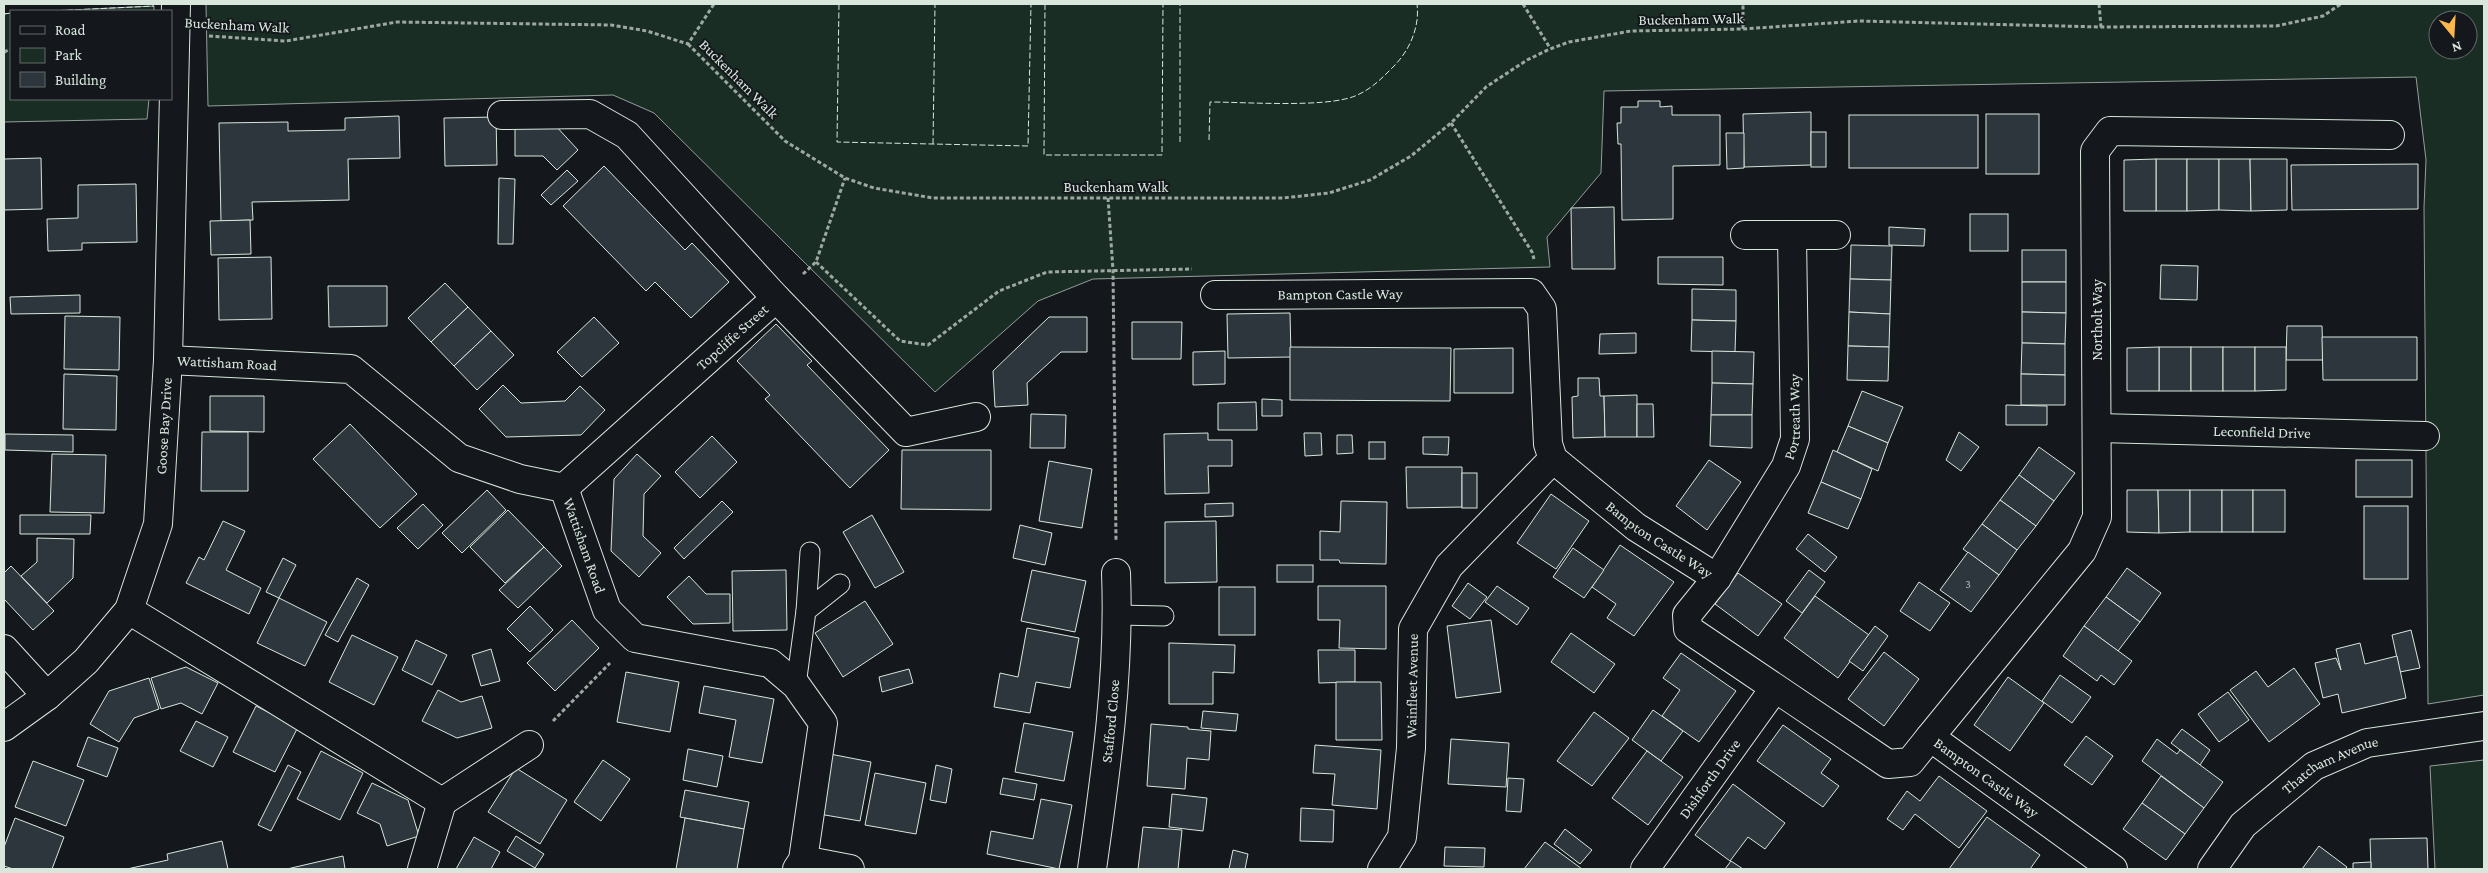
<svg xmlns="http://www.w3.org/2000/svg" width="2488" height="873" font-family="'Crimson Pro',serif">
<rect width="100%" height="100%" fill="#14181c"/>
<g fill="#1a2d24" stroke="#939e99" fill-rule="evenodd">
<path d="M206 4H2484V695L2428 704 2424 207 2426 160 2416 77 1604 91 1601 173 1547 237 1550 267 1093 279 1038 301 935 392 654 113 613 95 208 106ZM2438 20H2468V50H2438Z"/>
<polygon points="154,6 154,11 50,11"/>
<polygon points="11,13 11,99 149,99 147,119 4,122 4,14"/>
<polygon points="2484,760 2484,869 2435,869 2430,766"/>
</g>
<g fill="#2c363c" stroke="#d8e6dc">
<polygon points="1638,101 1660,101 1660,107 1672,106 1672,115 1720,115 1720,165 1673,166 1673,219 1622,220 1621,144 1618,144 1617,123 1621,123 1621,107 1638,107"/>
<polygon points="1811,112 1811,165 1744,167 1743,114"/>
<rect x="1986" y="114" width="53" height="60"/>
<rect x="1849" y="115" width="129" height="53"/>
<polygon points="399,116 400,158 348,159 349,200 252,202 253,220 221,221 219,123 288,122 288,131 345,130 345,118"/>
<polygon points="496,117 497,165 445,166 444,118"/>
<polygon points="515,124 554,124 578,150 557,170 543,156 515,156"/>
<rect x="1811" y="132" width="15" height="35"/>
<polygon points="1726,133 1744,133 1744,168 1727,169"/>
<polygon points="41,158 42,209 4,210 4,159"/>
<rect x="2156" y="159" width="31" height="52"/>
<polygon points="2156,159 2156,211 2124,211 2124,160"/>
<polygon points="2187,159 2219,159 2219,210 2187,211"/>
<polygon points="2219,159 2250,159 2251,211 2219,210"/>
<polygon points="2250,159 2287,159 2287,210 2251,211"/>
<polygon points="2418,164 2418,209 2292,210 2291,165"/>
<polygon points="604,166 685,250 692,243 729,282 691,318 655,282 646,291 563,206"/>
<polygon points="567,170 578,181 551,205 541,195"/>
<polygon points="499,178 515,179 513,244 498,244"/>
<polygon points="136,184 137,242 82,243 82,250 48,251 47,219 78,218 78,185"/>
<polygon points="1614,207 1615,269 1572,269 1571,208"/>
<rect x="1970" y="214" width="38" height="37"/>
<polygon points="250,220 251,254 211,255 210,221"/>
<polygon points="1889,227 1925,229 1924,246 1889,245"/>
<polygon points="1851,245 1892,246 1891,280 1850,279"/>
<rect x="2022" y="250" width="44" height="32"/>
<polygon points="271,257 272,319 219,320 218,258"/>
<polygon points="1658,257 1723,257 1723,285 1658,284"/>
<polygon points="2161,265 2198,266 2197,300 2160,299"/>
<polygon points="1850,279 1891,280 1890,314 1849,312"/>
<polygon points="2022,282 2066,282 2066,313 2022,312"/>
<polygon points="445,283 468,307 431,342 408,318"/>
<polygon points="328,286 387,286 387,326 329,327"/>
<polygon points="1692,289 1736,290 1736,321 1692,320"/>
<polygon points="80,295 80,313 11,314 10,297"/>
<polygon points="468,307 491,331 454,366 431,342"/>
<polygon points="1849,312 1890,314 1889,347 1848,346"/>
<polygon points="2022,312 2066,313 2065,344 2022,343"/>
<polygon points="1290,313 1291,357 1228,358 1227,314"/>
<polygon points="65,316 120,317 119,370 64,369"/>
<polygon points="594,317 619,343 582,377 557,352"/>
<polygon points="1049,317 1087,317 1087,352 1061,352 1027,383 1028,405 995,407 993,371"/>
<polygon points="1692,320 1736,321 1735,352 1691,351"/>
<polygon points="1132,322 1182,322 1181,359 1132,359"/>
<polygon points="776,324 812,361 807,365 889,450 850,488 765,399 770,395 737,361"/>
<polygon points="2287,326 2322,326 2323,360 2286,360"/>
<polygon points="491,331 514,355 477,390 454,366"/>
<polygon points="1636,333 1636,353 1599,354 1600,334"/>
<polygon points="2322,337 2417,337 2417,380 2323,380"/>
<polygon points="2022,343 2065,344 2065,375 2021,374"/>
<polygon points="1848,346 1889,347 1888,381 1847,380"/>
<polygon points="1290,347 1451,348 1450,401 1290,400"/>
<rect x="2159" y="347" width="32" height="44"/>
<polygon points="2159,347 2159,391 2127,391 2127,348"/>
<rect x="2191" y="347" width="32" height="44"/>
<rect x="2223" y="347" width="32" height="44"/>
<polygon points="2255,347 2286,347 2286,390 2255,391"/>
<polygon points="1513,348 1513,393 1454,393 1454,349"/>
<polygon points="1225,351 1225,384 1193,385 1193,352"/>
<polygon points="1712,351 1754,352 1753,384 1712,383"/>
<polygon points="64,374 117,376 116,430 63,429"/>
<polygon points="2021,374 2065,375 2065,405 2021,405"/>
<polygon points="1578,378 1599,378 1600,396 1604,396 1605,437 1573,438 1572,397 1578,396"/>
<polygon points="1712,383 1753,384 1752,415 1711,415"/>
<polygon points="503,385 521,403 565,401 580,386 605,410 581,435 506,437 479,409"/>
<polygon points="1862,391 1903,407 1888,443 1848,426"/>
<polygon points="1637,395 1637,437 1605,437 1604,396"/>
<polygon points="210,396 264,396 264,432 210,431"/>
<polygon points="1262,399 1282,400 1282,416 1262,416"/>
<polygon points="1256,402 1257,430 1218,430 1218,403"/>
<polygon points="1637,404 1653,404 1654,437 1637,437"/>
<polygon points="2006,405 2047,406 2047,425 2006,425"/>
<polygon points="1031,414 1066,415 1065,448 1030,448"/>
<polygon points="1711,415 1752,415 1752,448 1710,446"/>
<polygon points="350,424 417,494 380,528 313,459"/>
<polygon points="1848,426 1888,443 1878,471 1837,452"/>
<polygon points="202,432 248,432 248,491 201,491"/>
<polygon points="1959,432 1979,447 1961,471 1946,460"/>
<polygon points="1208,433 1208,440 1232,440 1232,466 1208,466 1209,493 1165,494 1164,434"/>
<polygon points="1304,433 1321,433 1322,455 1305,456"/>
<polygon points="5,434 73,435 73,452 5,450"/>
<polygon points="1337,435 1352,435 1353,453 1337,454"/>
<polygon points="712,436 737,462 700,498 675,472"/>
<polygon points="1423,437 1449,437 1448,455 1423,454"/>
<rect x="1369" y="442" width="16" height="17"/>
<polygon points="2039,447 2075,473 2054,501 2019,475"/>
<polygon points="902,450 991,450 991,510 901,509"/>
<polygon points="1833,450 1872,469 1861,499 1821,482"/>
<polygon points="52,454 106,455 104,513 50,512"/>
<polygon points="637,454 661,476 644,494 643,536 661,553 639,577 611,551 614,479"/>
<polygon points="1709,460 1741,482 1707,530 1676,506"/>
<rect x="2356" y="460" width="56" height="37"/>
<polygon points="1049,461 1092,469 1082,528 1039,521"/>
<polygon points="1406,467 1462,467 1462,507 1407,508"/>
<rect x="1462" y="473" width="15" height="35"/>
<polygon points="2019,475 2054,501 2036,526 2000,500"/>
<polygon points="1821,482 1861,499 1848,529 1808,513"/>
<polygon points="487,490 506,510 462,553 442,533"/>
<polygon points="2127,490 2158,490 2159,533 2127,532"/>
<polygon points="2158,490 2190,490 2190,532 2159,533"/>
<rect x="2190" y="490" width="32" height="42"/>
<rect x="2222" y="490" width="31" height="42"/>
<rect x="2253" y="490" width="32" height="42"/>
<polygon points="1551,494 1589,521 1556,569 1517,543"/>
<polygon points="2000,500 2036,526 2017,550 1982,524"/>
<polygon points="722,501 733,512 684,559 674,548"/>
<polygon points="1341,501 1387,502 1386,564 1340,563 1339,560 1320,560 1320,531 1340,532"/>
<polygon points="1233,503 1233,516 1205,517 1205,504"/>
<polygon points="423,504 443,525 418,549 397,528"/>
<rect x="2364" y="506" width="44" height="73"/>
<polygon points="508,510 544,547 505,583 470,547"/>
<polygon points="20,515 91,515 90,534 20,534"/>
<polygon points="872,515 904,572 875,588 843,532"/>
<polygon points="223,521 245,531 226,570 261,588 249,614 186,583 199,557 204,560"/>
<polygon points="1216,521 1217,582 1165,583 1165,522"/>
<polygon points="1982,524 2017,550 1999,575 1963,549"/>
<polygon points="1020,525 1052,533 1045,565 1013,558"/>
<polygon points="1808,534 1837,557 1825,572 1796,549"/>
<polygon points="37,538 74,539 73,578 47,603 21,576 37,562"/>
<polygon points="1620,545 1674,582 1634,636 1607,618 1616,604 1592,587"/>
<polygon points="544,547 562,566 518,608 499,590"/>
<polygon points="1573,548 1604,570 1584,598 1553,577"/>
<polygon points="1968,552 1999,575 1971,612 1940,590"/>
<polygon points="283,558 296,565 279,598 266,592"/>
<rect x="1277" y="565" width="36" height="17"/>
<polygon points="11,566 54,611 33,630 4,599 4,573"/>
<polygon points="2127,568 2161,593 2140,622 2106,597"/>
<polygon points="786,570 787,630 733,631 732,571"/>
<polygon points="1032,570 1086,581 1075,632 1021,621"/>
<polygon points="1809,570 1825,582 1802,613 1786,601"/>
<polygon points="1738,573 1782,604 1758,636 1715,604"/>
<polygon points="689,576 706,594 730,594 730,623 693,624 667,597"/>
<polygon points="357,578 369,585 338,642 325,635"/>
<polygon points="1919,582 1950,603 1930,631 1900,611"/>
<polygon points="1468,583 1487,597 1470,619 1452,606"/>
<polygon points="1318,586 1386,586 1386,649 1339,648 1340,620 1318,620"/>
<polygon points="1497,586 1529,608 1517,625 1485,602"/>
<rect x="1219" y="587" width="36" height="48"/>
<polygon points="1815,596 1869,635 1838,678 1784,638"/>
<polygon points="2106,597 2140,622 2118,651 2084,626"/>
<polygon points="279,598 327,622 305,666 257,643"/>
<polygon points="865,601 893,644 843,677 815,633"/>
<polygon points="530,606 553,630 530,652 507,629"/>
<polygon points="572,620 599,648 555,691 527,663"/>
<polygon points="1491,620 1501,692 1456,698 1447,626"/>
<polygon points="1875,626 1888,636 1863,671 1849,661"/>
<polygon points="2084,626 2132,661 2114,685 2101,675 2097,681 2063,656"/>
<polygon points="1027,628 1079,638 1070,688 1036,682 1030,713 994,707 1000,673 1018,677"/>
<polygon points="2411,630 2420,668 2400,672 2392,635"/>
<polygon points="1571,633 1615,664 1594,693 1551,662"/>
<polygon points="352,635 398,657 374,705 329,682"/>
<polygon points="416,640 447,655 432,685 402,670"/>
<polygon points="1169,643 1235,645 1234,673 1213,672 1213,704 1169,704"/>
<polygon points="2360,643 2365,664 2397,656 2406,698 2342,713 2338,694 2323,698 2315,663 2336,658 2341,670 2336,649"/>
<polygon points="491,649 500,681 481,686 472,655"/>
<polygon points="1318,650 1355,650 1355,682 1319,683"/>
<polygon points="1884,652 1919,679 1884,726 1848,699"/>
<polygon points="1681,653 1736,691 1699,742 1662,716 1680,690 1663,678"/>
<polygon points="186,667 218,683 202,714 181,703 161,709 151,678"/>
<polygon points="2294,668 2320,704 2269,742 2230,690 2256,671 2268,687"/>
<polygon points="909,669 913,683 882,692 879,677"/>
<polygon points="626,672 679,682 670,732 617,722"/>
<polygon points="2060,675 2091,697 2072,723 2042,701"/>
<polygon points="2008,677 2044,703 2010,751 1974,725"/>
<polygon points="149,678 159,709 134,718 119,742 90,724 109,691"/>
<polygon points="1336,682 1381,682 1382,740 1336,740"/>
<polygon points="704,686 774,699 762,763 729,757 736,720 699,713"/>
<polygon points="438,690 461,702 482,696 492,728 457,738 422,721"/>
<polygon points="2228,692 2249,720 2219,742 2198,714"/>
<polygon points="256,706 298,727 275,772 233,752"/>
<polygon points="1653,710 1683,731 1661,761 1632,740"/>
<polygon points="1203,711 1238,714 1236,731 1201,728"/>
<polygon points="1594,712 1629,738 1592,786 1557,761"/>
<polygon points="196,721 228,737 213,767 180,751"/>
<polygon points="1024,723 1073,732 1064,781 1015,772"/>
<polygon points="1151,724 1188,727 1188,729 1211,731 1209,760 1187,758 1185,789 1147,786"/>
<polygon points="1783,725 1831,759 1821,773 1839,786 1823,807 1757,761"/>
<polygon points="2182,729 2210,750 2200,765 2171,743"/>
<polygon points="2086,736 2113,756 2092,785 2064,765"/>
<polygon points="88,737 118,748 107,777 77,766"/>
<polygon points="1451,739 1509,743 1506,787 1448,784"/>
<polygon points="2157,739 2177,754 2180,750 2223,782 2204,808 2142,761"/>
<polygon points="1315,745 1381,750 1377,809 1332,805 1335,774 1313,773"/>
<polygon points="688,749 723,756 717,787 683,780"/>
<polygon points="321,751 363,773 340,820 297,799"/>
<polygon points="1647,751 1683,777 1648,825 1612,798"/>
<polygon points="830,754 871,762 860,821 819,814"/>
<polygon points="603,760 630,779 601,821 574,802"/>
<polygon points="33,761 84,780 66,826 15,807"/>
<polygon points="288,765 301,772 271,831 258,825"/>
<polygon points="936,765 952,769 946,803 930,800"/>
<polygon points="516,768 567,800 540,844 488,812"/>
<polygon points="875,773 926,783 916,834 865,825"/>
<polygon points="1939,776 1987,811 1959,848 1915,814 1903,830 1887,819 1907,791 1920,801"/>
<polygon points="2161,776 2204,808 2185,834 2142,803"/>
<polygon points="1003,778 1037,784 1034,800 1000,794"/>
<polygon points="1508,778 1524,779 1521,812 1506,811"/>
<polygon points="372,783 408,800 419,836 387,846 380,824 357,813"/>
<polygon points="1733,784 1785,823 1765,849 1748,837 1730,861 1695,835"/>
<polygon points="685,790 749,802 744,829 680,817"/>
<polygon points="1172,794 1207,798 1203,831 1169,827"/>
<polygon points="1041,799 1072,805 1059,869 987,854 991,831 1033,839"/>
<polygon points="2142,803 2185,834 2166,860 2123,829"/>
<polygon points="1301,808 1334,810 1333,842 1300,841"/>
<polygon points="1987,817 2040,855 2030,869 1949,869"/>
<polygon points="15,818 64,837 52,869 13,869 4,866 4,847"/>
<polygon points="685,818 744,829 737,869 676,869"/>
<polygon points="1143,827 1182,830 1178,869 1138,869"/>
<polygon points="1565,829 1592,850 1580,864 1554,844"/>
<polygon points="516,836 544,854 535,868 507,851"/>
<polygon points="474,837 500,852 491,869 456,869"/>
<polygon points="2427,838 2428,869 2371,869 2370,839"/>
<polygon points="222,841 228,869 127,869 168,860 167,854"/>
<polygon points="1545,842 1563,855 1582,869 1524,869"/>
<polygon points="2319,846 2347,867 2345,869 2302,869"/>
<polygon points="1445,847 1485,848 1484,867 1444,866"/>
<polygon points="1233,850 1248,854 1245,869 1229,869"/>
<polygon points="343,856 345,869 287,869"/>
<polygon points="1731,861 1743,869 1725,869"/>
<polygon points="2371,862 2371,869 2353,869 2353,863"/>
</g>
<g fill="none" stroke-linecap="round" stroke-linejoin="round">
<defs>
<g id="lane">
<polyline points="806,611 810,552"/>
<polyline points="1118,615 1164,616"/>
<polyline points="796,685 806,611 840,584"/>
</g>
<g id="street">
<polyline points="502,115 590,114 627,135 776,298"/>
<polyline points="1745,235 1792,235"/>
<path id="s1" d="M1215 295 1531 293 1542 309 1548 444 1553 459 1636 527 1717 578 1687 615 1688 629 1888 764 1910 762 1930 737 2113 869"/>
<path id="s2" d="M168 360 351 369 459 458 520 479 564 488"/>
<path id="s3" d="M2098 428 2425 436"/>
<path id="s4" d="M564 488 776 298 906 432 976 417"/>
<path id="s5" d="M564 488 607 610 635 638 770 663 796 685 823 723 803 860 797 869"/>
<path id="s6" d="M1717 578 1786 466 1795 439 1792 235H1836"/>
<polyline points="129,610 442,802 529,745"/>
<polyline points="4,649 47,696"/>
<path id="s7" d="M4 727 47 696 86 661 129 610 158 524 168 360 176 4"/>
<polyline points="1930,737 2082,551 2097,517 2095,151 2110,131 2390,135"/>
<polyline points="803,860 850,869"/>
<polyline points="422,869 442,802"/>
<path id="s8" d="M1092 869C1106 771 1120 673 1116 573"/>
<path id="s9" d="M1382 869 1402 837 1411 748 1413 629 1449 566 1553 459"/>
<path id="s10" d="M1645 869 1774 689"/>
<path id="s11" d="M2212 869 2243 825 2314 766 2367 743 2484 726"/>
</g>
</defs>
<use href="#lane" stroke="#d8e6dc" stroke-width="21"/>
<use href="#street" stroke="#d8e6dc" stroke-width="30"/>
<g stroke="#9da8a2" stroke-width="3" stroke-dasharray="4 2.5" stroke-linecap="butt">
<polyline points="1523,4 1550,48"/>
<polyline points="2099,4 2101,27"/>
<polyline points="1743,29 1743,4"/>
<polyline points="209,36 286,41 397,22 611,25 647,31 688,44 714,4"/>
<polyline points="688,44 785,141 845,178 874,188 933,198 1283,198 1329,193 1370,180 1411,156 1451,123 1486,87 1527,60 1550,49 1569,42 1631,31 1743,29 1859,21 2101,27 2276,26 2323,16 2341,4"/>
<polyline points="4,52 11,49"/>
<polyline points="1451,123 1532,252 1534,259"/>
<polyline points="1108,198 1113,270 1116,540"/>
<polyline points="816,262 900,341 928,345 999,291 1047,272 1192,269"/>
<polyline points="803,274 816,262 845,178"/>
<polyline points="553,721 610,663"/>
</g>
<use href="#lane" stroke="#14181c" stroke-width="19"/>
<use href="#street" stroke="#14181c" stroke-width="28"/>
<g stroke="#d8e6dc" stroke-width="1" stroke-dasharray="6 2.5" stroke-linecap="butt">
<polyline points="839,4 837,142 1028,146 1031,4"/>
<polyline points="1045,4 1044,155 1162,155 1163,4"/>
<polyline points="50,11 154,6"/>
<polyline points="4,14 11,13"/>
<path d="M1209 140 1210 102C1245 102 1326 108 1355 96 1372 89 1382 78 1394 66 1410 50 1420 26 1417 4"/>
<polyline points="1180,142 1180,4"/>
<polyline points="933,144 935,4"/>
</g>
</g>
<g text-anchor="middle" stroke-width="4" stroke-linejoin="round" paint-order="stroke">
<g font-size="12" fill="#adbab4">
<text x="1968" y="588">3</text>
</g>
<g font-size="15" fill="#d8e6dc" stroke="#14181c">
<text transform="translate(1691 19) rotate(-1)" y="5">Buckenham Walk</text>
<text transform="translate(237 25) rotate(3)" y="5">Buckenham Walk</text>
<text transform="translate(739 79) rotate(45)" y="5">Buckenham Walk</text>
<text x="1116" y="192">Buckenham Walk</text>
<text dy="5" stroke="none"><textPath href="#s1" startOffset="125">Bampton Castle Way</textPath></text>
<text transform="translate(2097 320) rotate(-90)" y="5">Northolt Way</text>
<text dy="5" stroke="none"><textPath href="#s4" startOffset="226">Topcliffe Street</textPath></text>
<text dy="5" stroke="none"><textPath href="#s2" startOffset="59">Wattisham Road</textPath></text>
<text dy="5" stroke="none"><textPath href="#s6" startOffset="182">Portreath Way</textPath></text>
<text dy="5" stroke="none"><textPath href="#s7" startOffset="361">Goose Bay Drive</textPath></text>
<text dy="5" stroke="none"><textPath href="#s3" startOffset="164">Leconfield Drive</textPath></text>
<text dy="5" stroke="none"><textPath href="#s1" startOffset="620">Bampton Castle Way</textPath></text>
<text dy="5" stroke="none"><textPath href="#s5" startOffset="61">Wattisham Road</textPath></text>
<text dy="5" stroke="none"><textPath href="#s9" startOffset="189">Wainfleet Avenue</textPath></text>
<text dy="5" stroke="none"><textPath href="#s8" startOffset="149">Stafford Close</textPath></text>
<text dy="5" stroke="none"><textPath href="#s11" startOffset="161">Thatcham Avenue</textPath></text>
<text dy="5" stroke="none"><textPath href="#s1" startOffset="1116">Bampton Castle Way</textPath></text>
<text dy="5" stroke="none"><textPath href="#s10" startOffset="111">Dishforth Drive</textPath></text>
</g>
</g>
<rect width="2488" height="873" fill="none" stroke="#d8e6dc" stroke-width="10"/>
<rect x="10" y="10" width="162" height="90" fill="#14181c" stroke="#626a69"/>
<rect x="20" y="26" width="25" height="8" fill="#14181c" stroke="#626a69"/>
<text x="55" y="35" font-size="15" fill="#d8e6dc">Road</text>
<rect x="20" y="48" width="25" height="15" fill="#1a2d24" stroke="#626a69"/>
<text x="55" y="60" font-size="15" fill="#d8e6dc">Park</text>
<rect x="20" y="72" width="25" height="15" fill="#2c363c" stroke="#626a69"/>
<text x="55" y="85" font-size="15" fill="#d8e6dc">Building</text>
<g transform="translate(2453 35) rotate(162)"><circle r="24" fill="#14181c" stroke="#626a69"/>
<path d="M0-4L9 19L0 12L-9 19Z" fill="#ffb74d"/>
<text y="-8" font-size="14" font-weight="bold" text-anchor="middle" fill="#d8e6dc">N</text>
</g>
</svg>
